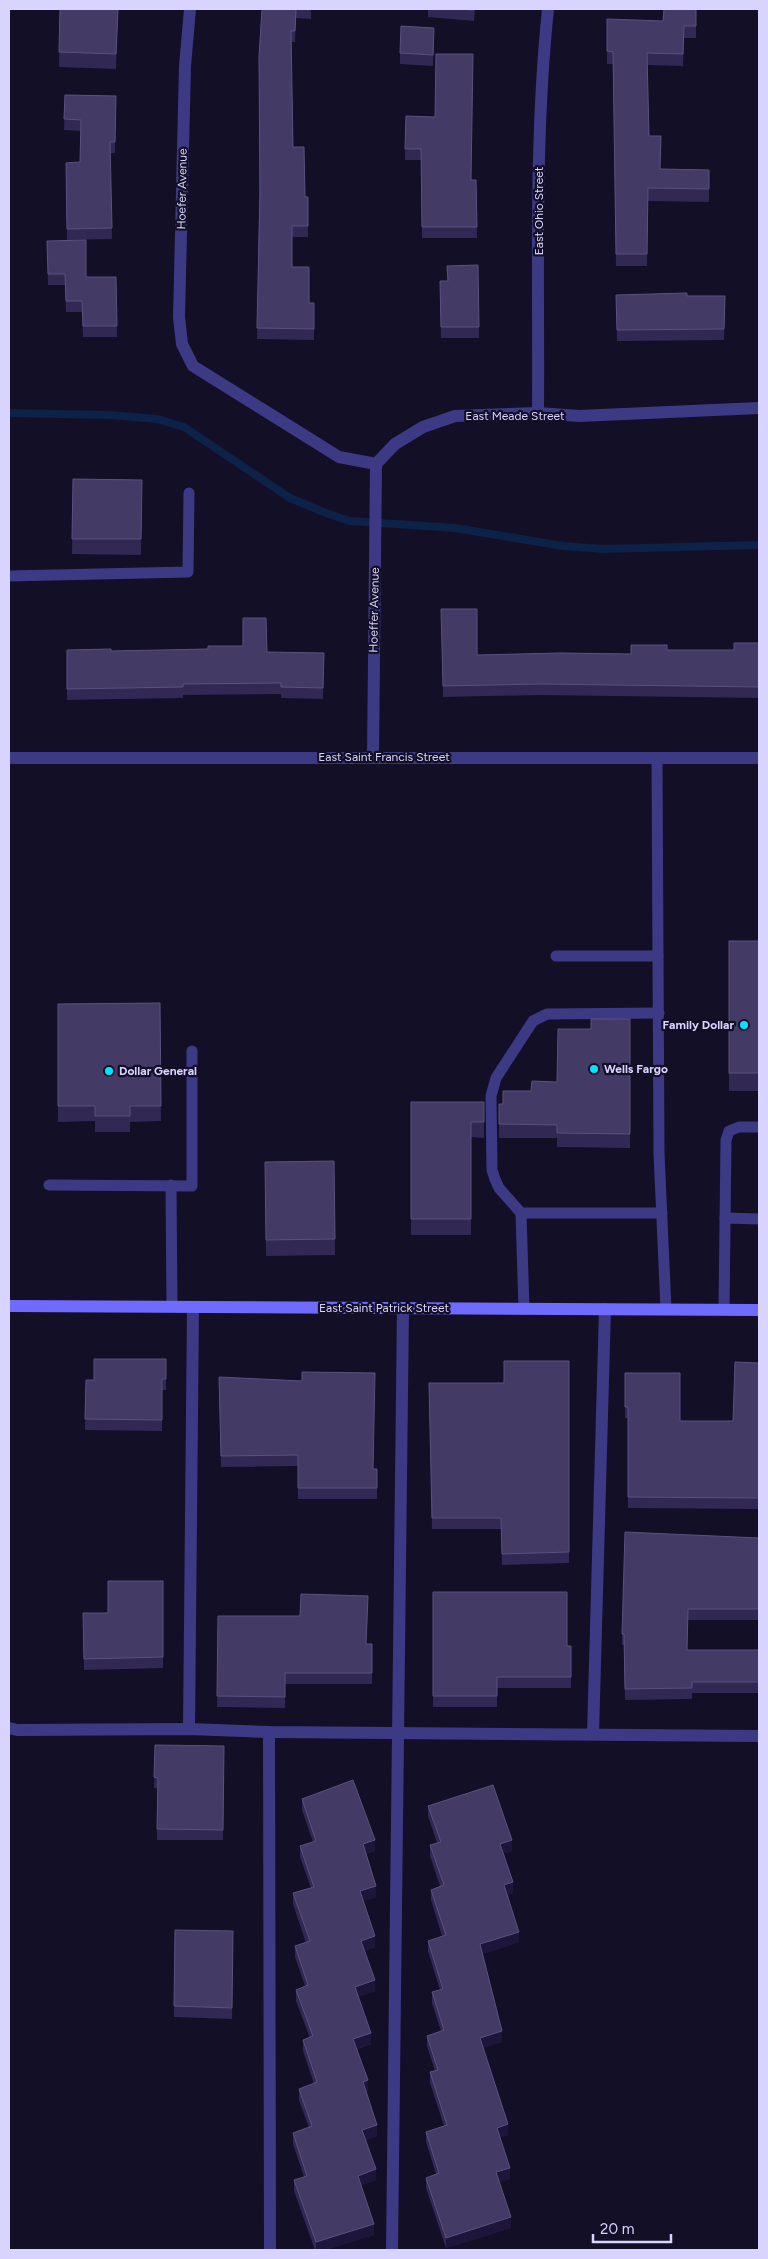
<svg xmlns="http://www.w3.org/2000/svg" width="768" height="2259" font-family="Figtree,sans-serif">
<rect width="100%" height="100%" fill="#130f26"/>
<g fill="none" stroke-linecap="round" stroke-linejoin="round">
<polyline stroke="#0c2248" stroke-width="8" points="9,413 110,415 157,419 184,427 290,498 326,513 350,521 455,528 563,546 603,549 759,545"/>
<g stroke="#3d3a85" stroke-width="11">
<polyline points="9,576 188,572 189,493"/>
<polyline points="657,758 659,1153 666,1309"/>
<polyline points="556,956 658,956"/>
<polyline points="49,1185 192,1186 192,1051"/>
<polyline points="171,1185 172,1306"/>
<polyline points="521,1213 662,1213"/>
<polyline points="725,1218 759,1219"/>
<polyline points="524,1309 521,1213 499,1188 495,1179 492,1170 491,1096 496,1078 533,1021 547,1014 659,1013"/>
<polyline points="724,1309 726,1140 729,1131 739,1127 759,1127"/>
</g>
<g stroke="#3d3a85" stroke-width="12">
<polyline points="190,9 185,66 179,317 182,344 193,366 339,457 376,464 395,444 423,427 455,416 538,413 579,416 759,408"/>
<path d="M538 413C539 279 534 143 548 9"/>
<polyline points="373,757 376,464"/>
<polyline points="9,758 759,758"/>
<polyline points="9,1728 17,1730 189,1729 269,1732 759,1736"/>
<polyline points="189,1729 193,1307"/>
<polyline points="269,1732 270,2250"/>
<polyline points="593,1734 605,1309"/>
<polyline points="392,2250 403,1308"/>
</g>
<polyline stroke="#6f6bff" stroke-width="12" points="9,1306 759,1310"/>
</g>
<g fill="#312854">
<polygon points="60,9 118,9 116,69 59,67"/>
<polygon points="262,9 311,9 311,19 296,18 295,42 291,42 293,147 305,197 308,197 308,237 292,237 292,267 309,303 314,303 314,340 257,339"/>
<polygon points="428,9 475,9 474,21 428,17"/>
<polygon points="696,9 696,38 684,38 683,66 647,65 649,136 661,169 709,170 709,202 648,201 647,266 616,266 613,64 607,64 607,51 663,21"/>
<polygon points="434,39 433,66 400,64 400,53"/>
<polygon points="65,95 116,96 115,153 110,153 112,239 67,240 66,163 80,162 81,131 64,130"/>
<polygon points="406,116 471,180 476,180 477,238 422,238 421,160 405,160"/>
<polygon points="47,241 86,277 116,277 117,337 83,337 82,312 66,312 65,285 48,285"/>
<polygon points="478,265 479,338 441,338 440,281 447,281"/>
<polygon points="616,295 725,296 724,340 617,341"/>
<polygon points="73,479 142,480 141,555 72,554"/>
<polygon points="441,609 477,655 631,654 667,650 734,650 759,643 759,698 540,695 443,697"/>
<polygon points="67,650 111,651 324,653 323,699 281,698 281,694 183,695 183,698 67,700"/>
<rect x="729" y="941" width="30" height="150"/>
<polygon points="160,1003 161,1121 130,1122 130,1132 95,1132 95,1121 58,1122 58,1004"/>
<polygon points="630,1019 630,1148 557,1147 557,1138 499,1138 499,1104 503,1104 531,1091 557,1082 591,1029"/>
<polygon points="411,1102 484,1122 484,1138 471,1137 471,1235 411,1235"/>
<polygon points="334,1161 335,1255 266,1256 265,1162"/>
<polygon points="166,1359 166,1390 162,1390 162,1431 85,1430 86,1380 94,1380"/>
<polygon points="569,1361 569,1563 502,1565 501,1529 432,1529 429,1383 504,1383"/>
<polygon points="759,1363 759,1509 628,1508 628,1418 625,1418 625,1373 680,1421 733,1421"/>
<polygon points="219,1377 373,1469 377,1469 377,1499 298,1499 298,1466 221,1467"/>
<polygon points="759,1538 759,1620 688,1620 687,1650 759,1650 759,1693 692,1693 692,1699 625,1700 624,1645 622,1645 622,1634"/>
<polygon points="163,1581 163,1668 84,1670 83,1613 108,1613"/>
<polygon points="433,1592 567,1646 571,1646 571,1688 497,1688 497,1707 433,1707"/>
<polygon points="368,1607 366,1644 372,1644 372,1684 285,1684 285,1708 217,1707 218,1616 300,1616"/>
<polygon points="155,1745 224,1746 223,1840 157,1840 157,1788 154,1788"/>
<polygon points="302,1799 375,1851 366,1854 376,1897 363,1901 375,1947 364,1951 375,1991 358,1997 371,2044 357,2049 368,2091 366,2092 377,2136 366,2140 376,2180 361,2185 374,2235 325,2250 315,2250 294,2191 294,2180 304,2177 293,2144 293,2133 309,2128 299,2100 299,2089 314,2084 303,2051 303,2040 310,2038 296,2001 296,1990 305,1986 295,1957 295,1946 306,1943 293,1904 293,1893 311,1888 300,1857 300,1846 313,1842 302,1810"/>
<polygon points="428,1806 512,1851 504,1853 513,1893 508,1895 519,1942 482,1954 502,2042 483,2048 508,2135 500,2137 510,2179 499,2182 511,2228 446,2248 426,2188 426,2178 436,2174 426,2142 426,2132 444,2126 430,2083 430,2072 435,2071 427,2046 427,2036 441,2031 432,2003 432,1992 440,1990 428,1951 428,1941 442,1936 431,1900 431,1890 440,1886 430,1856 430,1845 437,1843 428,1816"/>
<polygon points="175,1930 233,1931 232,2019 174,2017"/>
</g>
<g fill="#1d163a">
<polygon points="375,1840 375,1851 363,1855 363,1844"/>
<polygon points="512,1840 512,1851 500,1854 500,1844"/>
<polygon points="513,1882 513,1893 504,1896 504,1885"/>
<polygon points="376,1886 376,1897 360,1902 360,1891"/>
<polygon points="519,1932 519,1942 480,1955 480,1944"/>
<polygon points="375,1936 375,1947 361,1952 361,1941"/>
<polygon points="375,1980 375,1991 355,1998 355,1987"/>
<polygon points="502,2031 502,2042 480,2049 480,2038"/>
<polygon points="371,2033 371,2044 353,2050 353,2039"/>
<polygon points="368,2080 368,2091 363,2093 363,2082"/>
<polygon points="508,2124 508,2135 497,2138 497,2128"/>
<polygon points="377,2125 377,2136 362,2141 362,2130"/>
<polygon points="510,2168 510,2179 496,2183 496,2172"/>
<polygon points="376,2169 376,2180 358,2186 358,2176"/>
<polygon points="511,2217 511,2228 446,2248 446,2238"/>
<polygon points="374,2224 374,2235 325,2250 316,2250 316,2242"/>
</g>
<g fill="#433a66" stroke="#5a527e">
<polygon points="60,9 118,9 116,54 59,52"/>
<polygon points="262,9 296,9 295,31 291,31 293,147 304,147 305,197 308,197 308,226 292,226 292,267 309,267 309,303 314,303 314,329 257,328 260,193 259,56"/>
<polygon points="459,9 474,9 474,10"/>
<polygon points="664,9 696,9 696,26 684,26 683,54 647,53 649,136 661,136 660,169 709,170 709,189 648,188 647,254 616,254 613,52 607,51 607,19 663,21"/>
<polygon points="401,26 434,28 433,55 400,53"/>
<polygon points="436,54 473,54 471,180 476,180 477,227 422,227 421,149 405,149 406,116 435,117"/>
<polygon points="65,95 116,96 115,142 110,142 112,228 67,229 66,163 80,162 81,120 64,119"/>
<polygon points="86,240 86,277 116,277 117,326 83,326 82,301 66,301 65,274 48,274 47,241"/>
<polygon points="478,265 479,327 441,327 440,281 448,281 447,266"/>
<polygon points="687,293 687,296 725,296 724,329 617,330 616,295"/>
<polygon points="73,479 142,480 141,539 72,539"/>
<polygon points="441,609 477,609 477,655 561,653 631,654 631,645 667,645 667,650 734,650 734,643 759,643 759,687 540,684 443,686"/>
<polygon points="243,618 266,618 267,652 324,653 323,688 281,687 281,683 183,684 183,687 67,689 67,650 111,649 111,651 208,649 208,646 243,646"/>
<rect x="729" y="941" width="30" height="132"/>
<polygon points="160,1003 161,1106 130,1106 130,1116 95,1116 95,1106 58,1106 58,1004"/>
<polygon points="591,1019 630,1019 630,1134 557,1133 557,1125 499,1124 499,1104 503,1104 503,1091 531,1091 532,1081 557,1082 558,1029 591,1029"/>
<polygon points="411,1102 484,1102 484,1122 471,1122 471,1219 411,1219"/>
<polygon points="334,1161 335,1239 266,1240 265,1162"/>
<polygon points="94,1359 166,1359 166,1379 162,1379 162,1420 85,1419 86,1380 94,1380"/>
<polygon points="504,1361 569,1361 569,1552 502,1554 501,1518 432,1518 429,1383 504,1383"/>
<polygon points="735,1362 759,1363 759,1498 628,1497 628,1407 625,1407 625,1373 680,1373 680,1421 733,1421"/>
<polygon points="302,1372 375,1373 373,1469 377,1469 377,1488 298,1488 298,1455 221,1456 219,1377 302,1381"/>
<polygon points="625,1532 759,1538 759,1609 688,1609 687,1650 759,1650 759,1682 692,1682 692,1688 625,1689 624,1634 622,1634"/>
<polygon points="108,1581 163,1581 163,1657 84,1659 83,1613 108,1613"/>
<polygon points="433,1592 567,1592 567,1646 571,1646 571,1677 497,1677 497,1696 433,1696"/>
<polygon points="301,1594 368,1596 366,1644 372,1644 372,1673 285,1673 285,1697 217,1696 218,1616 300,1616"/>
<polygon points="155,1745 224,1746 223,1830 157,1829 158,1778 154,1777"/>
<polygon points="353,1780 375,1840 363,1844 376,1886 360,1891 375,1936 361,1941 375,1980 355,1987 371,2033 353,2039 368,2080 363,2082 377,2125 362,2130 376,2169 358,2176 374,2224 316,2242 294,2180 307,2176 293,2133 312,2126 299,2089 317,2082 303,2040 313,2036 296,1990 308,1985 295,1946 310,1941 293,1893 314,1887 300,1846 316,1841 302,1799"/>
<polygon points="493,1785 512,1840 500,1844 513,1882 504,1885 519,1932 480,1944 502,2031 480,2038 508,2124 497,2128 510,2168 496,2172 511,2217 446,2238 426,2178 439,2173 426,2132 447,2125 430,2072 438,2070 427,2036 444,2030 432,1992 443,1989 428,1941 446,1935 431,1890 444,1885 430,1845 441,1842 428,1806"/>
<polygon points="175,1930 233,1931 232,2008 174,2006"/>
</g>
<g fill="#00e5ff" stroke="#130f26" stroke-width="2">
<circle cx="744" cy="1025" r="5"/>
<circle cx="594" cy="1069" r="5"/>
<circle cx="109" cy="1071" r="5"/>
</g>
<g text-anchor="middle" stroke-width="4.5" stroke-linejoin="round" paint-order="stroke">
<g font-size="12" fill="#d9d4ff" stroke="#130f26">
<text transform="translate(182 189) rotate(-89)" y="4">Hoefer Avenue</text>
<text transform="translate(539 211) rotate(-90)" y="4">East Ohio Street</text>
<text x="515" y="420">East Meade Street</text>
<text transform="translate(374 610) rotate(-89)" y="4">Hoeffer Avenue</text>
<text x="384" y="761">East Saint Francis Street</text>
<text x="384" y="1312">East Saint Patrick Street</text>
</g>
<g font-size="12" font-weight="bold" fill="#d9d4ff" stroke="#130f26" text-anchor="start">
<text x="734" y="1029" text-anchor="end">Family Dollar</text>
<text x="604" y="1073">Wells Fargo</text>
<text x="119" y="1075">Dollar General</text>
</g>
</g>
<rect width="768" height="2259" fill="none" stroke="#d9d4ff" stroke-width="20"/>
<path d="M593 2234v8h78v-8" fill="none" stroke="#d9d4ff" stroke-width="2.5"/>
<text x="600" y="2234" font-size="15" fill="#d9d4ff" stroke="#130f26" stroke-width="4" paint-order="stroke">20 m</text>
</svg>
